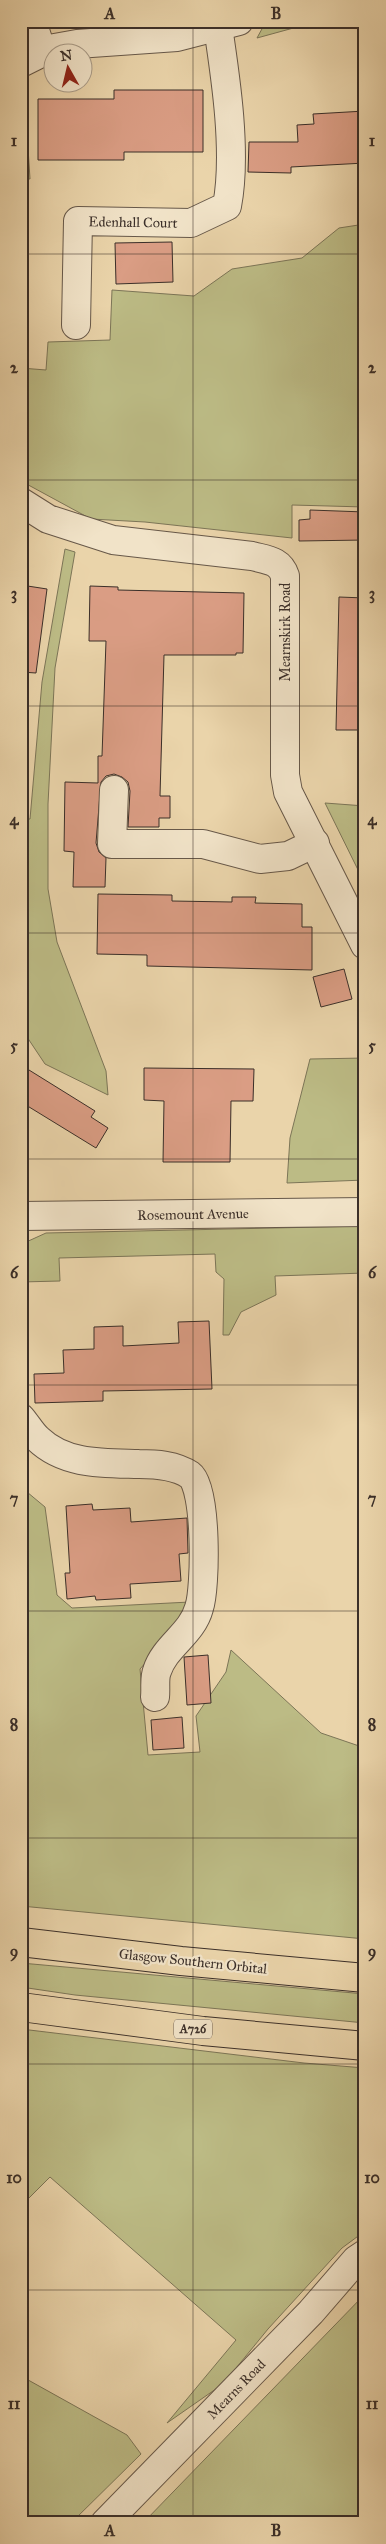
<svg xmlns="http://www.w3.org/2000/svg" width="386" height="2544" font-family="'IM FELL Great Primer',serif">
<rect width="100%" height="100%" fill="#ead4aa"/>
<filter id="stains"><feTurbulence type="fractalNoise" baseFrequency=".004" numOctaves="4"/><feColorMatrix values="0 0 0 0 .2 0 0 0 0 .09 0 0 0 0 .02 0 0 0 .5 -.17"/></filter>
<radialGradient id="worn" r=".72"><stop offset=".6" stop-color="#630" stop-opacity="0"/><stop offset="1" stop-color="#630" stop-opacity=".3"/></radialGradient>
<g fill="#bcbb85" stroke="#7c7557">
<polygon points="272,21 319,21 257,38 263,27"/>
<polygon points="24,86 30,179 21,178 21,87"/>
<polygon points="365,224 365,507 292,505 292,538 145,522 91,519 21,481 21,368 46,370 48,342 110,340 112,290 194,296 232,269 302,258 339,228"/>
<polygon points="65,549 75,552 55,668 48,804 48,889 57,942 106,1071 108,1095 45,1064 21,1028 21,819 30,819 42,682"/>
<polygon points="325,803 365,806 365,884"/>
<polygon points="365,1058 365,1180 287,1183 290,1138 310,1059"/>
<polygon points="365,1226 365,1273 275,1276 276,1295 241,1312 229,1335 223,1335 224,1279 216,1272 215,1254 59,1258 60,1281 21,1282 21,1249 24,1243 46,1233"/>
<polygon points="21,1487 45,1507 57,1595 72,1608 190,1602 168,1637 140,1669 148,1755 200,1752 196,1716 226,1672 231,1650 321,1733 365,1748 365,1939 21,1906"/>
<polygon points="21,1963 365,1994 365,2023 75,1995 21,1987"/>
<polygon points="21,2029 304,2063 365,2068 365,2231 342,2248 268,2329 223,2384 167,2423 236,2340 50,2177 21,2206"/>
<polygon points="365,2294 365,2523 143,2523"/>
<polygon points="21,2376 127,2435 141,2454 71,2523 21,2523"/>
</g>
<g fill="#da9d84" stroke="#3b2f29">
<polygon points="114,90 203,90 203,152 124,152 124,160 38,160 38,99 114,99"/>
<polygon points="365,111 365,163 291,167 291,173 248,172 249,142 298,142 297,125 314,124 313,114"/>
<polygon points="172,242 173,282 116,284 115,243"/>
<polygon points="310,510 365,512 365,540 299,541 299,520 310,519"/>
<polygon points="21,585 47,589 36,673 21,672"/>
<polygon points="90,586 118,587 118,590 244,593 243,653 236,653 236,655 164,655 160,796 170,796 170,818 159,818 159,827 128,827 130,791 128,782 122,777 114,774 106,776 101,782 96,843 99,852 106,858 105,887 73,887 74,852 64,851 65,782 98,783 98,756 102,756 106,641 89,641"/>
<polygon points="339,597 365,598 365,730 336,730"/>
<polygon points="98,894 172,895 172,901 232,902 232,897 256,897 255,903 302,904 302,927 312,927 312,970 147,966 147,955 97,954"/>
<polygon points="344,969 352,999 321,1007 313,977"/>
<polygon points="144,1068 254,1069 253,1101 231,1101 230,1162 163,1162 164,1101 144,1100"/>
<polygon points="29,1070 95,1111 91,1117 108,1128 96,1148 21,1102 21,1083"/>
<polygon points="209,1321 212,1389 103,1391 103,1401 35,1403 34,1374 64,1373 63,1350 94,1349 94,1327 123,1326 123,1346 179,1343 178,1322"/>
<polygon points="92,1504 93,1510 130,1508 131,1522 187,1518 188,1553 179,1554 181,1581 130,1584 131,1598 96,1600 95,1596 67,1599 65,1573 70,1573 66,1506"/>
<polygon points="208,1655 211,1703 187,1705 184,1657"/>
<polygon points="182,1717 184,1748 153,1750 151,1720"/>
</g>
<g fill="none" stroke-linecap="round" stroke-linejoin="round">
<defs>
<g id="minor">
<polyline points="32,21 42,52"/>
<polyline points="21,63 49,49 77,44 177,37 239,21"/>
<path d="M76 325 78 221 191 223 227 206C237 154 226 80 218 27"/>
<path d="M21 502 48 519 113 540 252 556C267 560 280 560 285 576V775L288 792 365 945"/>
<polyline points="114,790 112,844 203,844 260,859 288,856 315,843"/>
<polyline points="21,1216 365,1212"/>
<path d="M21 1418C27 1425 32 1434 38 1439 65 1465 104 1463 139 1464 156 1464 175 1465 190 1475 207 1487 206 1588 199 1608 192 1634 165 1646 157 1671 154 1678 156 1689 155 1697"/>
<polyline points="105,2523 311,2312 356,2260 365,2254"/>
</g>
<g id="highway">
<polyline points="21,1942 181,1961 365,1978"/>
<polyline points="21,2007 203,2031 365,2046"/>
</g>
</defs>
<use href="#minor" stroke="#675849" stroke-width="30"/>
<use href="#highway" stroke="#3b2f29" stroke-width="30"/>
<use href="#minor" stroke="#f1e3c8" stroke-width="28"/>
<use href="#highway" stroke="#ead4aa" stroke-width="28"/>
</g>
<path fill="none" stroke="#3b2f29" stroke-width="1" stroke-opacity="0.55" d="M193 21V2523M21 254H365M21 480H365M21 706H365M21 933H365M21 1159H365M21 1385H365M21 1611H365M21 1838H365M21 2064H365M21 2290H365"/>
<g text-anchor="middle" stroke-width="4.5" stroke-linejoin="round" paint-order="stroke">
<rect fill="#f1e3c8" stroke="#726559" stroke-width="1" x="174" y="2019.5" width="38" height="19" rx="4"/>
<g font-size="12" font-weight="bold" fill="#3b2f29">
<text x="193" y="2033">A726</text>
</g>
<g font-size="14" fill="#3b2f29" stroke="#f1e3c8">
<text transform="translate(133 222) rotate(1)" y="5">Edenhall Court</text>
<text transform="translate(285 632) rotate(-90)" y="5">Mearnskirk Road</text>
<text transform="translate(193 1214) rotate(-1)" y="5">Rosemount Avenue</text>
<text transform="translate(193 1961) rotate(6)" y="5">Glasgow Southern Orbital</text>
<text transform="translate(236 2389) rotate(-46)" y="5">Mearns Road</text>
</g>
</g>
<rect width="386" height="2544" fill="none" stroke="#ead4aa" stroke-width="55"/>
<g transform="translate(68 68) rotate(352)"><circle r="24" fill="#f1e3c8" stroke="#a89b88"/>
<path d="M0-4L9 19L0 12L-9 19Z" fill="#8f2418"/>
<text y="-8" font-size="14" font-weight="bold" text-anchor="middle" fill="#3b2f29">N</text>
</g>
<rect x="28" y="28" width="330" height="2488" fill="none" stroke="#3b2f29" stroke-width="2"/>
<g font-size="16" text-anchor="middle" font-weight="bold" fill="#3b2f29">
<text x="110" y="19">A</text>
<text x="276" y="19">B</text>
<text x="14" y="146">1</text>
<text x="372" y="146">1</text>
<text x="14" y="373">2</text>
<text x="372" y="373">2</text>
<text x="14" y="599">3</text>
<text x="372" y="599">3</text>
<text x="14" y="825">4</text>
<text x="372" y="825">4</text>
<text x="14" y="1051">5</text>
<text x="372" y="1051">5</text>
<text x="14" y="1278">6</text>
<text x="372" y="1278">6</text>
<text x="14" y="1504">7</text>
<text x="372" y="1504">7</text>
<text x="14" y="1730">8</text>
<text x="372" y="1730">8</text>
<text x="14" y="1957">9</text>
<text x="372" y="1957">9</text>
<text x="14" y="2183">10</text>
<text x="372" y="2183">10</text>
<text x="14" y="2409">11</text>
<text x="372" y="2409">11</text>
<text x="110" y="2536">A</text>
<text x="276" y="2536">B</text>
</g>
<rect width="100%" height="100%" filter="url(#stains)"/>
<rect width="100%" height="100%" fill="url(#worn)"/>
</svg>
